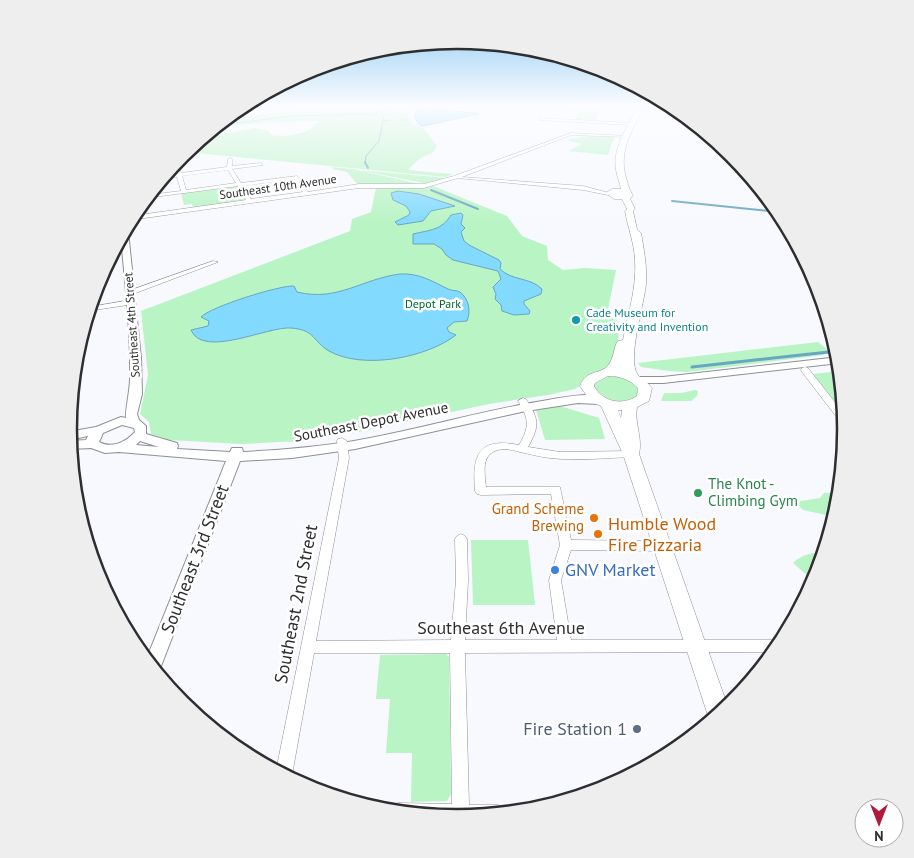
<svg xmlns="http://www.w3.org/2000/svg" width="914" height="858" font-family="'PT Sans',sans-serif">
<rect width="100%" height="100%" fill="#f7f9fe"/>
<g fill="#b8f4c4">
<path d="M317 105H417L419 106 408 113V117L413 125 423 128 437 145C435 154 428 154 421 158 416 161 412 166 408 170L453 174 446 177 184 152 196 145 202 138 255 128 269 131 271 135C282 137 301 135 311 129 314 126 316 123 320 121L277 122 214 127 224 119 289 111Z"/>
<path d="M548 105H609L607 106 624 110C610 110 601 105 595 121L575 120 579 112 545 109Z"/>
<polygon points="587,136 614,137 608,155 568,151 582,144 566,140"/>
<polygon points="331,167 353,169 424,185 358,185 347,172 333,169"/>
<polygon points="359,170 447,178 428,184"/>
<polygon points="237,186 245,200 244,201 196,208 193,207 192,204 184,205 181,193"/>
<path d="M433 186 507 216 522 236 547 246 548 260 563 270 585 268 616 270 608 309C626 322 617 344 613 363L575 389 548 395 489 404 359 432 300 441 241 444 170 440 151 434 149 422 140 414 148 375 141 311 350 231 352 219 371 212 376 188Z"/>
<polygon points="818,342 828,350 823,355 687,372 669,371 641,367 638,363"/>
<polygon points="840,371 845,416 813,374"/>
<path d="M607 376 623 377 629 380 637 387V395C624 408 605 400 594 388 594 380 600 379 607 376Z"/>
<polygon points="695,390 698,391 697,396 691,401 661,401 664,393 681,393"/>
<polygon points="560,406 599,418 605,439 545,440 536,410"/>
<polygon points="840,492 835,517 803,510 794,502 820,498 824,493"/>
<polygon points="471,540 528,540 535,605 473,605"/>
<path d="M824 552 816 579 810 578 793 563C802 554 812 553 824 552Z"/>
<polygon points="446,654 449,657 451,794 447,801 411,802 412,753 386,753 390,699 376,699 380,655"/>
</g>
<g fill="#82daff" stroke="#69a6c1">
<polygon points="423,108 475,113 478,114 423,126 420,125 414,117 416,111"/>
<polygon points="398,191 419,194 455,206 431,211 423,221 398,225 395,222 409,215 410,212 406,206 393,200 391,193"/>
<path d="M461 213 463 215 461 224 465 228 461 232 464 241 469 245 499 260 501 263 500 269C512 281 530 277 542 289L541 294 524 301V304L530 311 529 314 514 315 502 311 501 305 495 299 496 294 493 287 501 279 498 271 453 260 446 255 442 249 434 244H413V234C430 230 442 230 451 215Z"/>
<path d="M400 274C419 273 432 281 448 289 452 291 456 290 460 292 469 299 471 311 467 321L454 322 447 328 449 332 456 335C426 358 363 370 329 351 312 341 316 330 291 328 268 326 203 359 191 330L208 326 209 321 201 317C210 307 280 285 294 286L297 292C338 302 361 279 400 274Z"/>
</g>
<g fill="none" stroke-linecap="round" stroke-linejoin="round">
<g stroke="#69a6c1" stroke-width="1">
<polyline points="401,120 405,120"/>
<polyline points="383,121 391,120"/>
<polyline points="216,126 290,116 371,114 388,109 384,105"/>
<polyline points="365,164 366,156 379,141 384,116 381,112"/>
</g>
<g stroke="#69a6c1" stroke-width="2">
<polyline points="365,162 368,168"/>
<polyline points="431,190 478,209"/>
<polyline points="672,201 779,212"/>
</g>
<polyline stroke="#69a6c1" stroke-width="3" points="692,367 838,351"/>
<defs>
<g id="minor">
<polygon points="258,108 259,110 231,114 234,112"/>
<polygon points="540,118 631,123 633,124 631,125 539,120"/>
<path d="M571 133 628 136 626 137 571 135 462 177 583 186 613 194V196L583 190 458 178 424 188H359L130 220 132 216 246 200 238 186 146 198 148 195 181 191 177 177 162 178 164 175 176 174 173 165 176 162 181 173 227 167 228 159 230 158 232 159V166L261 163 263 165 232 169 241 183 297 176 308 192 359 184H424L454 176ZM228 170 236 183 186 190 182 176ZM294 179 303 192 251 199 243 186Z"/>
<polygon points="213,261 218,262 133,294 127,294 126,292"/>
<polygon points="131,300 135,302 134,304 88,311 90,307"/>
<polygon points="805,367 808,368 845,415 846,425 842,424 802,372 801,370 802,368"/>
<path d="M523 398 526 399C539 419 540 426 528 447L560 452 631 451 636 454 631 457C604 458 577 461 550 458 540 457 530 454 520 452 510 449 498 447 490 454 482 461 485 477 486 487H560L571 540 662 541 666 543 668 546 666 549 662 551 571 550 561 580 571 640H780L783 641 775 652 465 653 469 805H498L504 808 506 813 457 818 390 811 392 806 398 803 452 804 450 653H314L292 775 291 779 276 771 339 458 337 441 338 439 342 438 347 441 349 458 316 641 451 640 456 580 455 539 457 536 461 534 465 536 467 539 468 580 465 640H557L549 580 560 545 551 494 481 495 477 494 475 491C472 455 478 437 519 445 530 426 529 419 518 401Z"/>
</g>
<g id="tertiary">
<path d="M125 229 128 231 141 358 142 394 137 414 139 420 146 426V434L177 443 178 446 177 449 230 452 232 448H242L243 452C280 450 317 447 354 441 419 430 483 410 548 400 561 398 595 390 604 400L598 404 578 403 526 411 355 449 292 458 240 461 158 674 146 660 226 461 119 452 105 453 91 448 70 449 69 441 86 440 88 436 69 440 68 432 96 427 121 417 126 418C125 413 130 389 130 380 131 332 125 284 121 237ZM122 425 134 428 135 432C126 442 112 449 99 442L103 433ZM140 441 159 447 136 445Z"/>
<polygon points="839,357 839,363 663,383 637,383 631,380 637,377 663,377"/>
</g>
<path id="secondary" d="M639 105H645C632 130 617 152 627 181 629 186 629 190 633 195L630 199 635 209 633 211 637 229 641 233C644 250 647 266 646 283 645 302 626 360 638 375 642 380 648 382 652 388L649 401 637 407C634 423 643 438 639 454L728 707 710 722 623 454 601 406 591 402 580 386C587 368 601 376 609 364 613 359 614 350 616 344L618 341 623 340C628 313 637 288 635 260 634 242 628 228 625 211L627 209 622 199H614L606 193 612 189H621C620 183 617 177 616 170 612 147 629 125 639 105ZM608 376C620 376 629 379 638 388L637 396C623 406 602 402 594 386L595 383ZM618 410H622L621 418Z"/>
</defs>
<use href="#minor" stroke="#8e9094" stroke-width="1"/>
<use href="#tertiary" stroke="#8e9094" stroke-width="2"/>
<use href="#secondary" stroke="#8e9094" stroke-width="1"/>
<use href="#minor" fill="#fff" fill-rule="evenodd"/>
<use href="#tertiary" fill="#fff" fill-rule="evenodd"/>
<use href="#secondary" fill="#fff" fill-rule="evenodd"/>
</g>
<linearGradient id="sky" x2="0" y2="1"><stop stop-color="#7fc3f1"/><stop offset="0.47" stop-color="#fbfcff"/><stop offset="1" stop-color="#fbfcff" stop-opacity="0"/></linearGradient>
<rect width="914" height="225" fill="url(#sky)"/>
<circle fill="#0f9aa8" stroke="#fff" stroke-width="2" cx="576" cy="320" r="5"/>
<circle fill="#2e9e5b" stroke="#fff" stroke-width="2" cx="698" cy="493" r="5"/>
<g fill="#e8710a" stroke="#fff" stroke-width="2">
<circle cx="594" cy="518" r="5"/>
<circle cx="598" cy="534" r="5"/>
</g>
<circle fill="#3f7fe0" stroke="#fff" stroke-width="2" cx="555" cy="570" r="5"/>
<circle fill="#5c6f8a" stroke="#fff" stroke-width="2" cx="637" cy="729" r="5"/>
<g text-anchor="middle" stroke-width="5" stroke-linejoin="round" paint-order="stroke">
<g font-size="12" fill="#2e2e30" stroke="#fff">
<text transform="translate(278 187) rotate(-8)" y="4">Southeast 10th Avenue</text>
<text transform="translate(132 325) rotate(-94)" y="4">Southeast 4th Street</text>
</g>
<g font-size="12" fill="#02692f" stroke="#fff">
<text x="433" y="308">Depot Park</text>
</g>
<g font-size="12" fill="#0d838f" stroke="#fff" text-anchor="start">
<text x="586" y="317">Cade Museum for<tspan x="586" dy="14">Creativity and Invention</tspan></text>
</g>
<g font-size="15" fill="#2e2e30" stroke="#fff">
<text transform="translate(371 422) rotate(-11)" y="5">Southeast Depot Avenue</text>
</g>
<g font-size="15" fill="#27864d" stroke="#fff" text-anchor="start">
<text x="708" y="489">The Knot -<tspan x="708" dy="17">Climbing Gym</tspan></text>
</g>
<g font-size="15" fill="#c56008" stroke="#fff" text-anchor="end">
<text x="584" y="514">Grand Scheme<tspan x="584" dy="17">Brewing</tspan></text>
</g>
<g font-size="18" fill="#c56008" stroke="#fff" text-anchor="start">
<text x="608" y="530">Humble Wood<tspan x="608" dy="21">Fire Pizzaria</tspan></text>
</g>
<g font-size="18" fill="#2e2e30" stroke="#fff">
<text transform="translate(195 559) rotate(-69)" y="6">Southeast 3rd Street</text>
<text transform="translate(296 604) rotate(-79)" y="6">Southeast 2nd Street</text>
<text x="501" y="634">Southeast 6th Avenue</text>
</g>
<g font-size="18" fill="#366cbe" stroke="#fff" text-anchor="start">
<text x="565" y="576">GNV Market</text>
</g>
<g font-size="18" fill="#4e5e75" stroke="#fff" text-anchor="end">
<text x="627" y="735">Fire Station 1</text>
</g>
</g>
<path d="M0 0H914V858H0ZM77 429a380 380 0 1 1 760 0a380 380 0 1 1-760 0Z" fill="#eee" fill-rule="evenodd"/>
<path fill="none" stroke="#2e2e30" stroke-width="2.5" d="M77 429a380 380 0 1 1 760 0a380 380 0 1 1-760 0Z"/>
<g transform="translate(879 823) rotate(180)"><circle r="24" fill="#ffffff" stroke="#ababac"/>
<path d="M0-4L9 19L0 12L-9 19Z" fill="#af1b3a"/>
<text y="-8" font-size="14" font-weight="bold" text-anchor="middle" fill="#2e2e30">N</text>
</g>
</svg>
